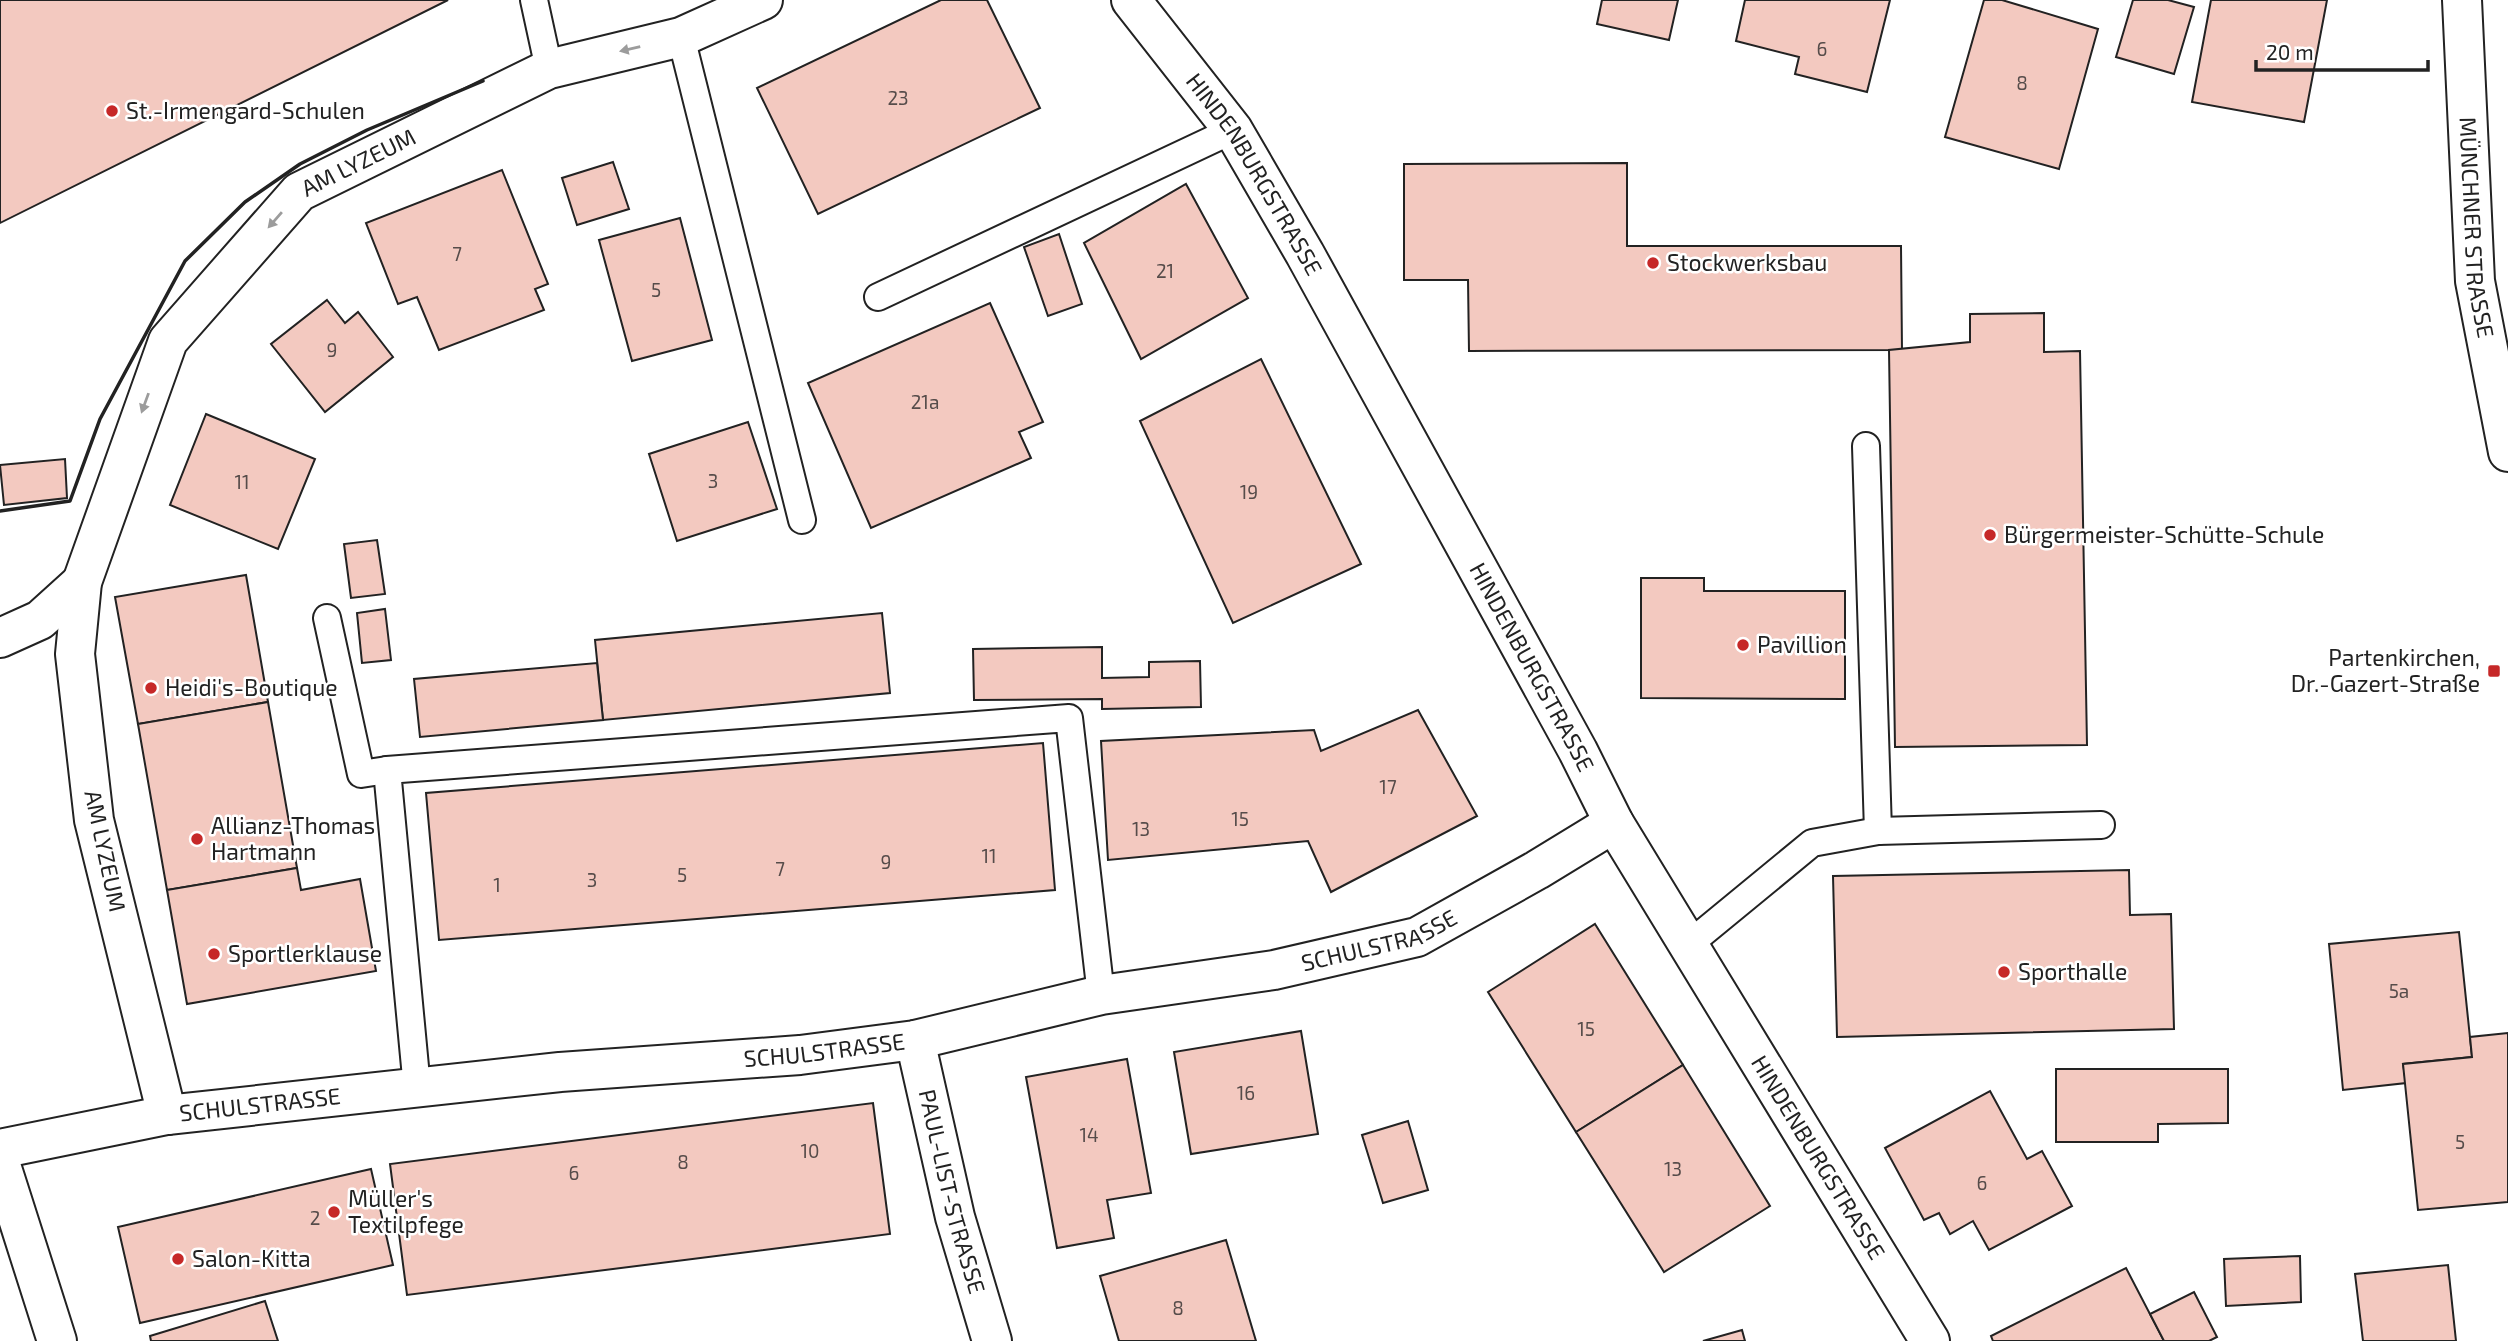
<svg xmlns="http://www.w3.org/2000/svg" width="2508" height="1341" font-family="'Exo 2',sans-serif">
<rect width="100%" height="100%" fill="#fff"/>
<g fill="#f3c9c0" stroke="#222" stroke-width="2">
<polygon points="0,0 448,0 0,223"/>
<polygon points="941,0 987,0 1040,108 818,214 757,88"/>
<polygon points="1602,0 1678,0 1669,40 1597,24"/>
<polygon points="1745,0 1890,0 1867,92 1795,74 1799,57 1736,41"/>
<polygon points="1984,0 2002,0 2098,29 2059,169 1945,137"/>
<polygon points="2133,0 2168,0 2194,7 2174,74 2116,57"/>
<polygon points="2211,0 2327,0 2304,122 2192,102"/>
<polygon points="613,162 629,209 577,225 562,178"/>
<polygon points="1627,163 1627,246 1901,246 1902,350 1469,351 1468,280 1404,280 1404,164"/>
<polygon points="502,170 548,284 535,289 544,310 439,350 417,297 398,304 366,223"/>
<polygon points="1186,184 1248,298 1141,359 1084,243"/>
<polygon points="680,218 712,340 632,361 599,240"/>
<polygon points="1059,234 1082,304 1048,316 1024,247"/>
<polygon points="327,300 345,323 358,312 393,357 325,412 271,344"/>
<polygon points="990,303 1043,422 1019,432 1031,458 871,528 808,383"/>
<polygon points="2044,313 2044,352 2080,351 2087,745 1895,747 1889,350 1970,342 1970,314"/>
<polygon points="1261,359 1361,564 1233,623 1140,421"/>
<polygon points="206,414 315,459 278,549 170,505"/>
<polygon points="748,422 777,509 677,541 649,454"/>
<polygon points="65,459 67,498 4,505 0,465"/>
<polygon points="377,540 385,594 351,598 344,544"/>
<polygon points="246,575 268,702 138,724 115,597"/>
<polygon points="1641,578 1704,578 1704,591 1845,591 1845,699 1641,698"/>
<polygon points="385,609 391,660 362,663 357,613"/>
<polygon points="882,613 890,693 603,720 595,640"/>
<polygon points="1102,647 1102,678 1149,677 1149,662 1200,661 1201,707 1102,709 1102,699 974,700 973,649"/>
<polygon points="597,663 603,720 420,737 414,679"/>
<polygon points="268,702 297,868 167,890 138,724"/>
<polygon points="1418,710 1477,816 1331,892 1308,841 1108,860 1101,741 1314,730 1321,751"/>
<polygon points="1043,743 1055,890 439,940 426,793"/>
<polygon points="297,868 301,890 360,879 376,971 187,1004 167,890"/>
<polygon points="2129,870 2130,915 2171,914 2174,1029 1837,1037 1833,876"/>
<polygon points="1595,924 1683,1065 1576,1132 1488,992"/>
<polygon points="2459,932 2472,1057 2403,1064 2406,1083 2343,1090 2329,944"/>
<polygon points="1301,1031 1318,1134 1191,1154 1174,1052"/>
<polygon points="2508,1033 2508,1202 2418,1210 2403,1064 2472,1057 2470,1037"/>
<polygon points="1127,1059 1151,1193 1107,1200 1114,1238 1057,1248 1026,1077"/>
<polygon points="1683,1065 1770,1206 1664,1272 1576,1132"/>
<polygon points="2056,1069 2228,1069 2228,1123 2158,1124 2158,1142 2056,1142"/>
<polygon points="1990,1091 2027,1159 2042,1151 2072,1206 1989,1250 1973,1221 1950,1234 1939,1213 1924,1220 1885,1148"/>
<polygon points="873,1103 890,1234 407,1295 390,1164"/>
<polygon points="1408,1121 1428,1190 1383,1203 1362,1135"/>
<polygon points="371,1169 393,1265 140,1323 118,1227"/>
<polygon points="1226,1240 1256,1341 1119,1341 1100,1276"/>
<polygon points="2300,1256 2301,1302 2226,1306 2224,1259"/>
<polygon points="2448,1265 2456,1341 2363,1341 2355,1274"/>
<polygon points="2126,1268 2164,1341 1993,1341 1991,1336"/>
<polygon points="2194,1292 2217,1337 2209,1341 2164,1341 2150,1314"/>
<polygon points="265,1301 278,1341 151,1341 150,1336"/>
<polygon points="1742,1330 1745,1341 1703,1341"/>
</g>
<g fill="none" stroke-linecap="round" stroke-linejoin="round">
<defs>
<g id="service">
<polyline points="534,0 549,69"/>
<polyline points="681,37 802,520"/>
<polyline points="878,297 1233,130"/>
<polyline points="1866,446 1878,831"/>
<polyline points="327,618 361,774 387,770"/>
<polyline points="1688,945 1812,843 1878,831 2101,825"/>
<polyline points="417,1088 387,770 1069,718 1101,995"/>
</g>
<g id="minor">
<path id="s1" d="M1131 0 1233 130 1305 254 1578 751 1614 823 1930 1341"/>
<path id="s2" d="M2462 0 2475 281 2508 452"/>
<polyline points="0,638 40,620 82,582"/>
<path id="s3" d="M915 1040 955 1217 992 1341"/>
<path id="s4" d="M167 1115 94 820 75 654 82 582 168 341 299 192 549 69 681 37 763 0"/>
<path id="s5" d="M0 1149 167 1115 560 1072 800 1055 915 1040 1101 995 1274 970 1417 937 1537 870 1614 823"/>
</g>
<polyline id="primary" points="0,1162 57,1341"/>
</defs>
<use href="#service" stroke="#222" stroke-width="30"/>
<use href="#minor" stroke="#222" stroke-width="42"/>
<use href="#primary" stroke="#222" stroke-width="42"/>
<use href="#service" stroke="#fff" stroke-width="26"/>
<use href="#minor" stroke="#fff" stroke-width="38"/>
<use href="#primary" stroke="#fff" stroke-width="38"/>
<polyline stroke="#222" stroke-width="3.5" points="0,511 70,501 100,419 185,261 245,202 300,164 367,130 483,81"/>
</g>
<defs><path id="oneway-solid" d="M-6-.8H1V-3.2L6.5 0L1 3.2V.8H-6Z" transform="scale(1.75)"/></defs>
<g fill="#9c9c9c">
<use href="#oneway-solid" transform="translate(630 49) rotate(167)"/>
<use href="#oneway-solid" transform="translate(275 220) rotate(131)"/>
<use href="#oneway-solid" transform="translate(145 403) rotate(110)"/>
</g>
<g fill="#c62828" stroke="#fff" stroke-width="2.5">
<circle cx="112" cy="111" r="7"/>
<circle cx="1653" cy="263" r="7"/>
<circle cx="1990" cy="535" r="7"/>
<circle cx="1743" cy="645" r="7"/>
<rect x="2487" y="664" width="14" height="14" rx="3.5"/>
<circle cx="151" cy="688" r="7"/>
<circle cx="197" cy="839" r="7"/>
<circle cx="214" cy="954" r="7"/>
<circle cx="2004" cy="972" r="7"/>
<circle cx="334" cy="1212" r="7"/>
<circle cx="178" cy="1259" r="7"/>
</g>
<g text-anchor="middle" stroke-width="5" stroke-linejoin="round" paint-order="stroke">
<g font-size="19" fill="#564c4a">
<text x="1822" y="56">6</text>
<text x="2022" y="90">8</text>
<text x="898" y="105">23</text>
<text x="457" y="261">7</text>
<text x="1165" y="278">21</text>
<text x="656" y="297">5</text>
<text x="332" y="357">9</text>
<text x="925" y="409">21a</text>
<text x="713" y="488">3</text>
<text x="242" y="489">11</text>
<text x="1249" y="499">19</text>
<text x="1388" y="794">17</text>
<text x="1240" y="826">15</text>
<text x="1141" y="836">13</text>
<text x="989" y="863">11</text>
<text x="886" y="869">9</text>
<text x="780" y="876">7</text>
<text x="682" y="882">5</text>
<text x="592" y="887">3</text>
<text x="497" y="892">1</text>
<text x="2399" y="998">5a</text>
<text x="1586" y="1036">15</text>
<text x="1246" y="1100">16</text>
<text x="1089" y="1142">14</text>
<text x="2460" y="1149">5</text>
<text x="810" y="1158">10</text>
<text x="683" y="1169">8</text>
<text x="1673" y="1176">13</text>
<text x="574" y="1180">6</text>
<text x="1982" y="1190">6</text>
<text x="315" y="1225">2</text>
<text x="1178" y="1315">8</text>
</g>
<g font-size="23" fill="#222" stroke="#fff" text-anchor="start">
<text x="126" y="119">St.-Irmengard-Schulen</text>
<text x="1667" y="271">Stockwerksbau</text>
<text x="2004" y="543">Bürgermeister-Schütte-Schule</text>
<text x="1757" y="653">Pavillion</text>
<text x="2480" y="666" text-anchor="end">Partenkirchen,<tspan x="2480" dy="26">Dr.-Gazert-Straße</tspan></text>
<text x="165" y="696">Heidi's-Boutique</text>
<text x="211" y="834">Allianz-Thomas<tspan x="211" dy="26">Hartmann</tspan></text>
<text x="228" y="962">Sportlerklause</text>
<text x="2018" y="980">Sporthalle</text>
<text x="348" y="1207">Müller's<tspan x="348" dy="26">Textilpfege</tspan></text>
<text x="192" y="1267">Salon-Kitta</text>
</g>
<g font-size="23" fill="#222" stroke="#fff">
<text dy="8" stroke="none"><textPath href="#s4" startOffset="1064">AM LYZEUM</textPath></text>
<text dy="8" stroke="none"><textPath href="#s1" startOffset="214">HINDENBURGSTRASSE</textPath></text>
<text dy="8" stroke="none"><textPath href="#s2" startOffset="228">MÜNCHNER STRASSE</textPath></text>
<text dy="8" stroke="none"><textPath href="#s1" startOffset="780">HINDENBURGSTRASSE</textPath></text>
<text transform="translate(105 851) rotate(78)" y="8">AM LYZEUM</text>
<text dy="8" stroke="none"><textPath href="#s5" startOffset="1398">SCHULSTRASSE</textPath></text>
<text dy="8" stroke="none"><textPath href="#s5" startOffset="831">SCHULSTRASSE</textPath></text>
<text dy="8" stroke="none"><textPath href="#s5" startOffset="264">SCHULSTRASSE</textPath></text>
<text dy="8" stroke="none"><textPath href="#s1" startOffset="1348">HINDENBURGSTRASSE</textPath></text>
<text dy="8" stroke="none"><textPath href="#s3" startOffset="156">PAUL-LIST-STRASSE</textPath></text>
</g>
</g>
<path d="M2256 60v10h172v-10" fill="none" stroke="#222222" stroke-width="3.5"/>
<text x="2266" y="60" font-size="21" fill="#222222" stroke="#ffffff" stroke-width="5" paint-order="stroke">20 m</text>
</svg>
